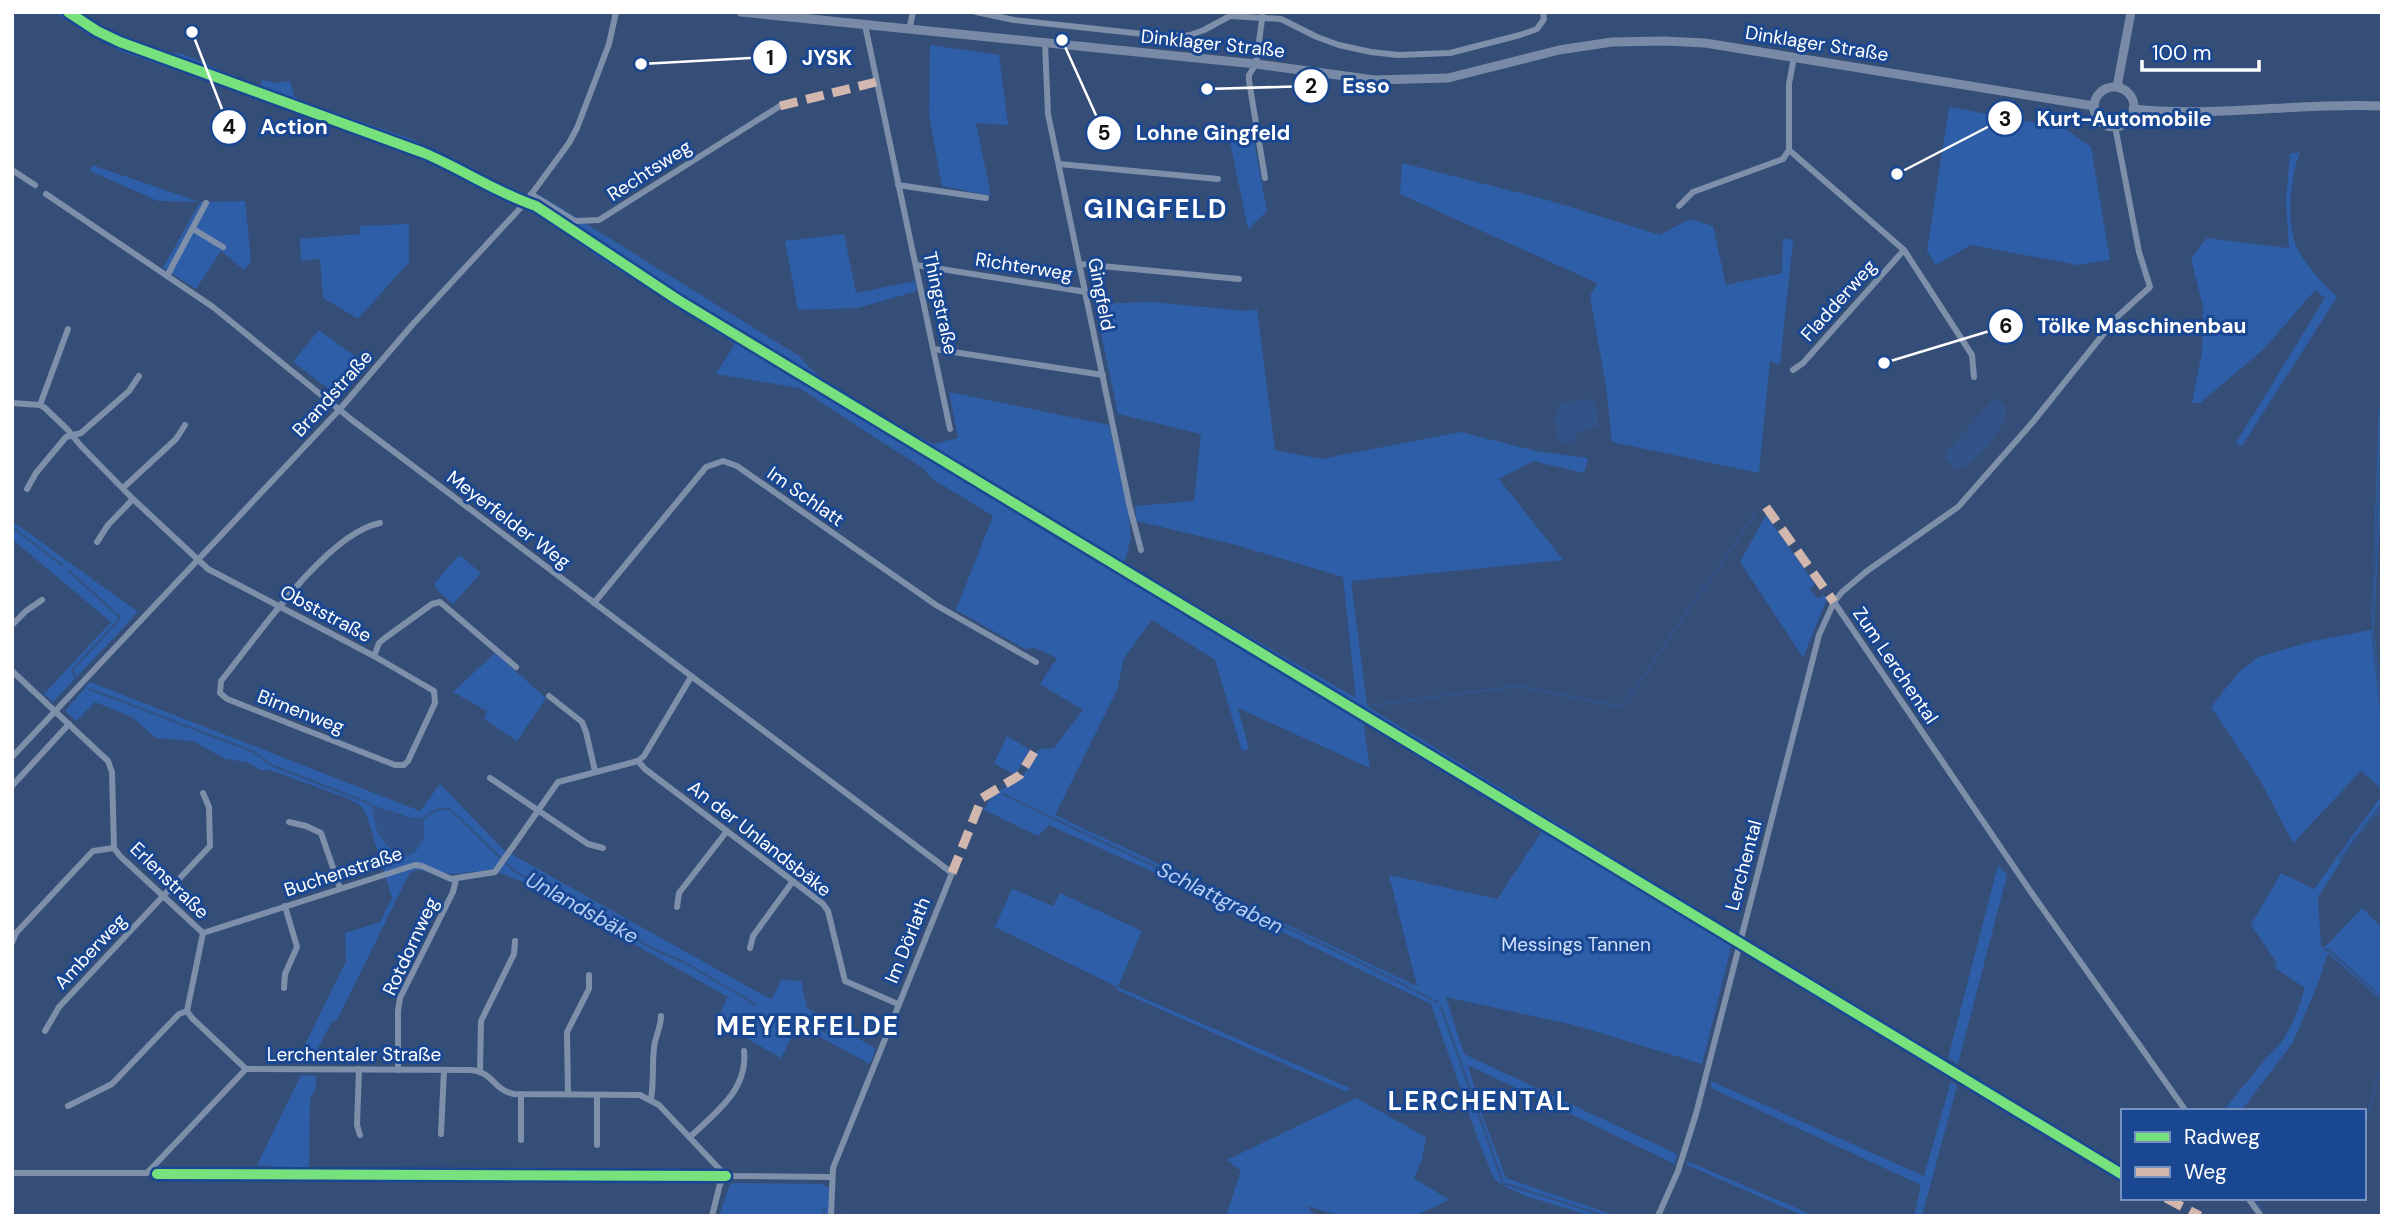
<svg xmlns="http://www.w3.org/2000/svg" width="2394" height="1228" font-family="'DM Sans',sans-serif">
<rect width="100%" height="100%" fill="#354e77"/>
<g fill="#2e5ea8" fill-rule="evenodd">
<polygon points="54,12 79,12 95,23 155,51 183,54 261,88 262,80 278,83 290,81 294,96 302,102 409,138 479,174 520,197 514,204 467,177 410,151 120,51 88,34"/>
<polygon points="930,45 999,55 1008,125 976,123 991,196 942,186 929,115"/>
<polygon points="1949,107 2064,128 2091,147 2110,260 2078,265 1971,245 1936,265 1927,251"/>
<polygon points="1227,127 1254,140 1267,211 1248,229"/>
<path d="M2300 152C2290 178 2285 224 2298 250 2308 268 2322 283 2337 297L2242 446 2236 443 2325 298 2315 290 2264 349 2200 403H2192L2202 352 2203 307 2191 258 2207 238 2289 248 2286 200 2290 154Z"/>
<polygon points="1402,163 1551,201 1660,235 1690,219 1713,226 1726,285 1782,273 1783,238 1793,240 1780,365 1770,361 1759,473 1612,442 1606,386 1590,296 1597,283 1400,194"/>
<polygon points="92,165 200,202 245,201 251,261 244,270 221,251 196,289 163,268 200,202 158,201 90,171"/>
<path d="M540 195 799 356C832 396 887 419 933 444L958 438 949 392 1109 425 1128 507 1131 537 1124 565 1356 698 1343 577 1236 545 1137 521 1135 506 1194 501 1201 434 1118 414 1095 304 1152 302 1246 311 1257 309 1275 450 1321 459 1461 432 1536 451 1588 458 1584 473 1533 461 1499 479 1563 560 1351 581 1367 705 1370 708 1735 932 1702 1064 1574 1025 1446 997 1464 1054 1677 1154 1675 1164 1468 1065 1483 1117 1506 1178 1617 1216H1591L1526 1196 1504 1186 1494 1179 1479 1142 1431 1004 1242 912 1049 825 1038 836 984 810 991 796 1023 776 1039 749 1054 748 1083 710 1040 684 1057 658 1035 648 1025 649 956 610 993 516 931 478 924 469 799 388 716 374 735 344 598 257 578 241 529 210ZM1152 620 1215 660 1242 751 1249 749 1238 708 1370 768 1363 721 1542 831 1497 899 1389 875 1417 986 1055 815 1117 690 1124 658Z"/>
<polygon points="409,224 409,262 358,319 323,298 320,259 301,261 300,239 360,234 360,226"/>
<polygon points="844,234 856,293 915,281 917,291 858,308 798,310 785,241"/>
<polygon points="319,330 367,365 338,396 293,362"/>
<polygon points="2379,410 2382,410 2382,467 2374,628 2382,706 2382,789 2361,771 2293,843 2261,782 2211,707 2238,673 2258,657 2313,641 2371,630"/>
<polygon points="1766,515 1815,584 1810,589 1818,599 1824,595 1827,599 1803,657 1740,562"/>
<polygon points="12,521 138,612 53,702 44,694 111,622 12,539"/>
<polygon points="459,555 481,573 453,604 440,593 434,584"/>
<polygon points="495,653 546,698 517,741 484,719 487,711 453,692"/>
<path d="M90 682 420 811 440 784 504 850 761 994 772 999 781 980 801 981 807 1008 876 1049 870 1064 798 1025 781 1058 716 1021 728 997 523 882 492 870 453 874 417 870 410 872 337 1020 332 1021 316 1052 315 1060 297 1061 346 961 345 933 380 922 392 898 366 813 360 805 349 799 270 770H260L247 762 225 759 193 741 156 738 132 717 95 702 76 721 65 711ZM371 805 424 822V841Z"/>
<polygon points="1007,736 1030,750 1015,775 994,763"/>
<path d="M2382 795V809L2357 836 2318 897 2321 947H2325L2362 908 2382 928V1001L2328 953 2317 986 2293 1042 2241 1111H2223L2268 1056C2289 1039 2297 1013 2305 988L2274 967 2277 963 2251 925 2281 873 2314 889Z"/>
<polygon points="1998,865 2007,875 1958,1064 1948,1058"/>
<polygon points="1012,889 1053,906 1060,893 1142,931 1118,987 1350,1088 1347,1092 1117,990 1117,987 995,927"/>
<polygon points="301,1075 316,1076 316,1088 310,1099 309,1170 257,1165"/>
<polygon points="1711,1081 1924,1176 1951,1081 1957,1086 1922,1216 1914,1216 1921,1185 1711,1088"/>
<polygon points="1356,1098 1426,1137 1422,1160 1414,1178 1449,1200 1415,1216 1340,1216 1307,1206 1315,1216 1226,1216 1241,1171 1227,1160"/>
<polygon points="1687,1161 1815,1216 1804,1216 1687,1165"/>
<polygon points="734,1183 822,1184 829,1188 829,1216 719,1216 730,1184"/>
</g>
<g fill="#325388">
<path d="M1995 398C2000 401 2005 405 2006 411 2008 427 1972 469 1957 470L1945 458 1946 452Z"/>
<path d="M1586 399 1596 401 1598 425C1591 428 1583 429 1577 435 1572 440 1572 443 1565 446L1557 438C1556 429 1552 407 1562 403 1569 400 1578 402 1586 399Z"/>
<path d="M371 804 400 816 419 818 424 822C426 852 406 869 384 842 375 832 374 817 371 804Z"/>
</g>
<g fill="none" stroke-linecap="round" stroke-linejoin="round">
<g stroke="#325388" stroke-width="2.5">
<polyline points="2382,412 2372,627 2382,720"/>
<polyline points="12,527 62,565"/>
<polyline points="69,571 119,616 118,621 73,669 75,678"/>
<polyline points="90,689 254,752 271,765 371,804"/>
<polyline points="1374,705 1518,686 1612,705 1624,704 1755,514"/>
<path d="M1003 794C1146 865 1295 927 1437 1002"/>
<path d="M421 820C431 813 438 806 451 810L514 871 553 892 572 906 596 915 655 950 684 962 755 1004"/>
<polyline points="2340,859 2382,804"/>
<polyline points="2324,949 2330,951 2382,998"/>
<polyline points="1441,1007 1503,1183 1606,1216"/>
<polyline points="805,1022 839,1038"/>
<polyline points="2364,1127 2382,1062"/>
<polyline points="2254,1198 2266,1216"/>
<polyline points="841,1211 847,1216"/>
<polyline points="824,1216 824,1209"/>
</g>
<g stroke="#7d8fa9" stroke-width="6">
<polyline points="976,12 1014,20 1162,36 1190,35 1204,30 1230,16 1281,19 1317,37 1339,45 1371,52 1398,55 1450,53 1520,35 1537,29 1544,19 1543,12"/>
<polyline points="1263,12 1256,64 1249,75 1249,81 1265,178"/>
<polyline points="865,25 950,429"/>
<polyline points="909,30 913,12"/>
<polyline points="1045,43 1048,114 1130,508 1141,550"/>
<polyline points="1789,150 1904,250 1972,355 1974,377"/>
<polyline points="1059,164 1218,179"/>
<polyline points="12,170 35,185"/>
<polyline points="898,185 986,198"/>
<polyline points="46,194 213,307 352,420 952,873 833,1168 831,1216"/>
<polyline points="531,194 575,221 599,220 780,106"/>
<polyline points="1679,206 1693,192 1783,159 1789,150 1789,84 1794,57"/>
<polyline points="193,229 223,247"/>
<polyline points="1080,264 1239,279"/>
<polyline points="916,265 1086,292"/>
<polyline points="167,276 206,203"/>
<polyline points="934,349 1103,375"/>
<polyline points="1793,370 1803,363 1904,250"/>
<path d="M12 403 40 405 45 408 68 430 80 445 133 499 208 569 374 656 434 691 435 703 408 761 404 765H395L227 699 220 693 221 681C256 638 327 533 380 523"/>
<polyline points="40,405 68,329"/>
<polyline points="123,488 176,439 185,425"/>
<polyline points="27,489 36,473 66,437 81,433 129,391 139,376"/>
<polyline points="97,542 108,525 133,499"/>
<polyline points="1834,602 2033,895 2186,1111"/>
<polyline points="594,603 706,467 723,461 737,466 936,605 1036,662"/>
<polyline points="12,625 26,611 42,600"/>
<polyline points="374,656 379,643 385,638 432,604 440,602 516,667"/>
<polyline points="12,671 108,761 112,772 114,848 120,856 203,933"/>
<polyline points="549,696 582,722 586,732 595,771"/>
<polyline points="12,757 340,409 413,324 525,203 569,143 577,128 609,44 616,12"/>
<polyline points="638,761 645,769 823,904 828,911 845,981 898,1004"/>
<polyline points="490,778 588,844 603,848"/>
<polyline points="12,786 69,724"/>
<polyline points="289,822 306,826 321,833 340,888"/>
<polyline points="677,907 679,893 727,831"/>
<polyline points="203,933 415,865 422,866 451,879 495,872 558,782 638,761 644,756 691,677"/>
<polyline points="203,933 187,1011 192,1018 246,1069"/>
<polyline points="12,943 16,933 90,854 93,851 114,848"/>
<polyline points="750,948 753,936 793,881"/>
<polyline points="284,988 285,974 297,947 285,906"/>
<polyline points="45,1031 59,1007 210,846 209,807 203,793"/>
<polyline points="359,1069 357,1125 360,1135"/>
<polyline points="398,1070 398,1011 400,998 453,892 456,879"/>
<polyline points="480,1071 481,1021 514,954 515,941"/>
<polyline points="568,1094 567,1032 589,989 589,975"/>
<polyline points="597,1095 597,1145"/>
<path d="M651 1099C654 1082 652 1065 654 1048 655 1036 661 1028 661 1016"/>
<polyline points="68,1106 112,1084 179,1014 187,1011"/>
<polyline points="441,1134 444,1070"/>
<path d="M690 1137C716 1112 748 1090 744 1051"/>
<polyline points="521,1140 521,1094"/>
<path d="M12 1173H147L246 1069 470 1070C494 1072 493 1090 514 1094L640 1095 659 1105 726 1176"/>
<polyline points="726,1176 831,1177"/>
<polyline points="2248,1198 2261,1216"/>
<polyline points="712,1216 720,1184 726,1176"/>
<polyline points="1658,1216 1678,1171 1696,1114 1819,635 1834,602 1842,592 1867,571 1958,507 2032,423 2117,317 2150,287 2139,252 2115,126"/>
</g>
<g stroke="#798aa6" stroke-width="9">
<polyline points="741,12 1256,64 1375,80 1448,78 1559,50 1612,42 1664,41 1705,43 2094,106"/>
<polyline points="2117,87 2131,12"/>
<circle cx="2114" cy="107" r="20"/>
<path d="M2133 109C2216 118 2299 102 2382 106"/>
</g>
<g stroke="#d1b7ad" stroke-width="9" stroke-dasharray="18 9" stroke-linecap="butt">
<polyline points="780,106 876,82"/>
<polyline points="1766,507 1834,602"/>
<polyline points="952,873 982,798 1020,775 1034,752"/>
<polyline points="2166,1198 2200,1216"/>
</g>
<defs>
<g id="cycleway">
<path d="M68 12 97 31 120 42 424 153C462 169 497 193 536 206L678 300 2123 1175"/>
<polyline points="157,1174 726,1176"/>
</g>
</defs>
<use href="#cycleway" stroke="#1a4792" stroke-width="15"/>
<use href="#cycleway" stroke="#77e17e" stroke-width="10"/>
</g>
<g text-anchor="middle" stroke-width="6" stroke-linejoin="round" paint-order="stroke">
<g font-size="19" fill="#fff" stroke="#1a4792">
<text transform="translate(1213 43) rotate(6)" y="7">Dinklager Straße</text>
<text transform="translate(1817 43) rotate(9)" y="7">Dinklager Straße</text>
<text transform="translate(649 170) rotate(-33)" y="7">Rechtsweg</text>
<text transform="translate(1024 266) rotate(9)" y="7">Richterweg</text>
<text transform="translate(1102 294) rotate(79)" y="7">Gingfeld</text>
<text transform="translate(1838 300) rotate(-48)" y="7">Fladderweg</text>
<text transform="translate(941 303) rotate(78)" y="7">Thingstraße</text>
<text transform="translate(332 393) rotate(-48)" y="7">Brandstraße</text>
<text transform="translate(806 496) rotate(35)" y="7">Im Schlatt</text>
<text transform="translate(509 519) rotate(37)" y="7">Meyerfelder Weg</text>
<text transform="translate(326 613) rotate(28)" y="7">Obststraße</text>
<text transform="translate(1896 665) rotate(56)" y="7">Zum Lerchental</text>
<text transform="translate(301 711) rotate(21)" y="7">Birnenweg</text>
<text transform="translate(760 838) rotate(38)" y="7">An der Unlandsbäke</text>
<text transform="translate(1743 865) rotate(-75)" y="7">Lerchental</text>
<text transform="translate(343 871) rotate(-18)" y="7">Buchenstraße</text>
<text transform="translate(170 880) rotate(44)" y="7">Erlenstraße</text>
<text transform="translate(907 940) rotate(-68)" y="7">Im Dörlath</text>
<text transform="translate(410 946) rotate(-65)" y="7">Rotdornweg</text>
<text transform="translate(90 951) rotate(-47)" y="7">Amberweg</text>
<text x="354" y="1061">Lerchentaler Straße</text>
</g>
<g font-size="19" fill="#d0e1fb" stroke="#1a4792">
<text x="1576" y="951">Messings Tannen</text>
</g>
<g font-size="21" font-style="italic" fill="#b6cff6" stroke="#1a4792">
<text transform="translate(1220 898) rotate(26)" y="7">Schlattgraben</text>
<text transform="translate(582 908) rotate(29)" y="7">Unlandsbäke</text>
</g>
<g font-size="26" font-weight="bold" letter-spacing="2" fill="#fff" stroke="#1a4792">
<text x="1156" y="218">GINGFELD</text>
<text x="808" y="1035">MEYERFELDE</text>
<text x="1480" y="1110">LERCHENTAL</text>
</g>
</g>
<path fill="none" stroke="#fff" stroke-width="2.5" d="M641 64L770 57M1207 89L1311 86M1897 174L2005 118M192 32L229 127M1062 40L1104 133M1884 363L2006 326"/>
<g fill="#fff" stroke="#1a4792" stroke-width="2.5">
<circle cx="641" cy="64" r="7"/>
<circle cx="1207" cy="89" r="7"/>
<circle cx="1897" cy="174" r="7"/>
<circle cx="192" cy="32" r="7"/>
<circle cx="1062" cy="40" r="7"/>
<circle cx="1884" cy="363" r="7"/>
<circle cx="770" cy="57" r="18"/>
<circle cx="1311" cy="86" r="18"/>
<circle cx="2005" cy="118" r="18"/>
<circle cx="229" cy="127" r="18"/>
<circle cx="1104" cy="133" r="18"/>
<circle cx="2006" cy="326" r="18"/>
</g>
<g font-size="21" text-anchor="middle" font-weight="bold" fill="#111">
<text x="770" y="65">1</text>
<text x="1311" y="93">2</text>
<text x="2005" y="126">3</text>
<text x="229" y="134">4</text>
<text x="1104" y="140">5</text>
<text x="2006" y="333">6</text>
</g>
<g font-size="21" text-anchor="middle" font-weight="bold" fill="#fff" stroke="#1a4792" stroke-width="6" stroke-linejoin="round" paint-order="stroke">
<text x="827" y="65">JYSK</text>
<text x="1366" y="93">Esso</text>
<text x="2124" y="126">Kurt-Automobile</text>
<text x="294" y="134">Action</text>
<text x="1213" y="140">Lohne Gingfeld</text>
<text x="2142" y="333">Tölke Maschinenbau</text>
</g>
<rect width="2394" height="1228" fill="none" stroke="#ffffff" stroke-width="28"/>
<rect x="2121" y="1109" width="245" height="91" fill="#1a4792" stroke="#7691be" stroke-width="2"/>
<rect x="2135" y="1132" width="35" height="10" fill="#77e17e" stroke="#7691be" stroke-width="2"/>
<text x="2184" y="1144" font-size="21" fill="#ffffff">Radweg</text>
<rect x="2135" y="1167" width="35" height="10" fill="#d1b7ad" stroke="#7691be" stroke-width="2"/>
<text x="2184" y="1179" font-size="21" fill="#ffffff">Weg</text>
<path d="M2142 60v10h117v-10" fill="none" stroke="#ffffff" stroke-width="3.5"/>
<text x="2152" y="60" font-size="21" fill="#ffffff" stroke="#1a4792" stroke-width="5" paint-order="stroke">100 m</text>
</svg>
